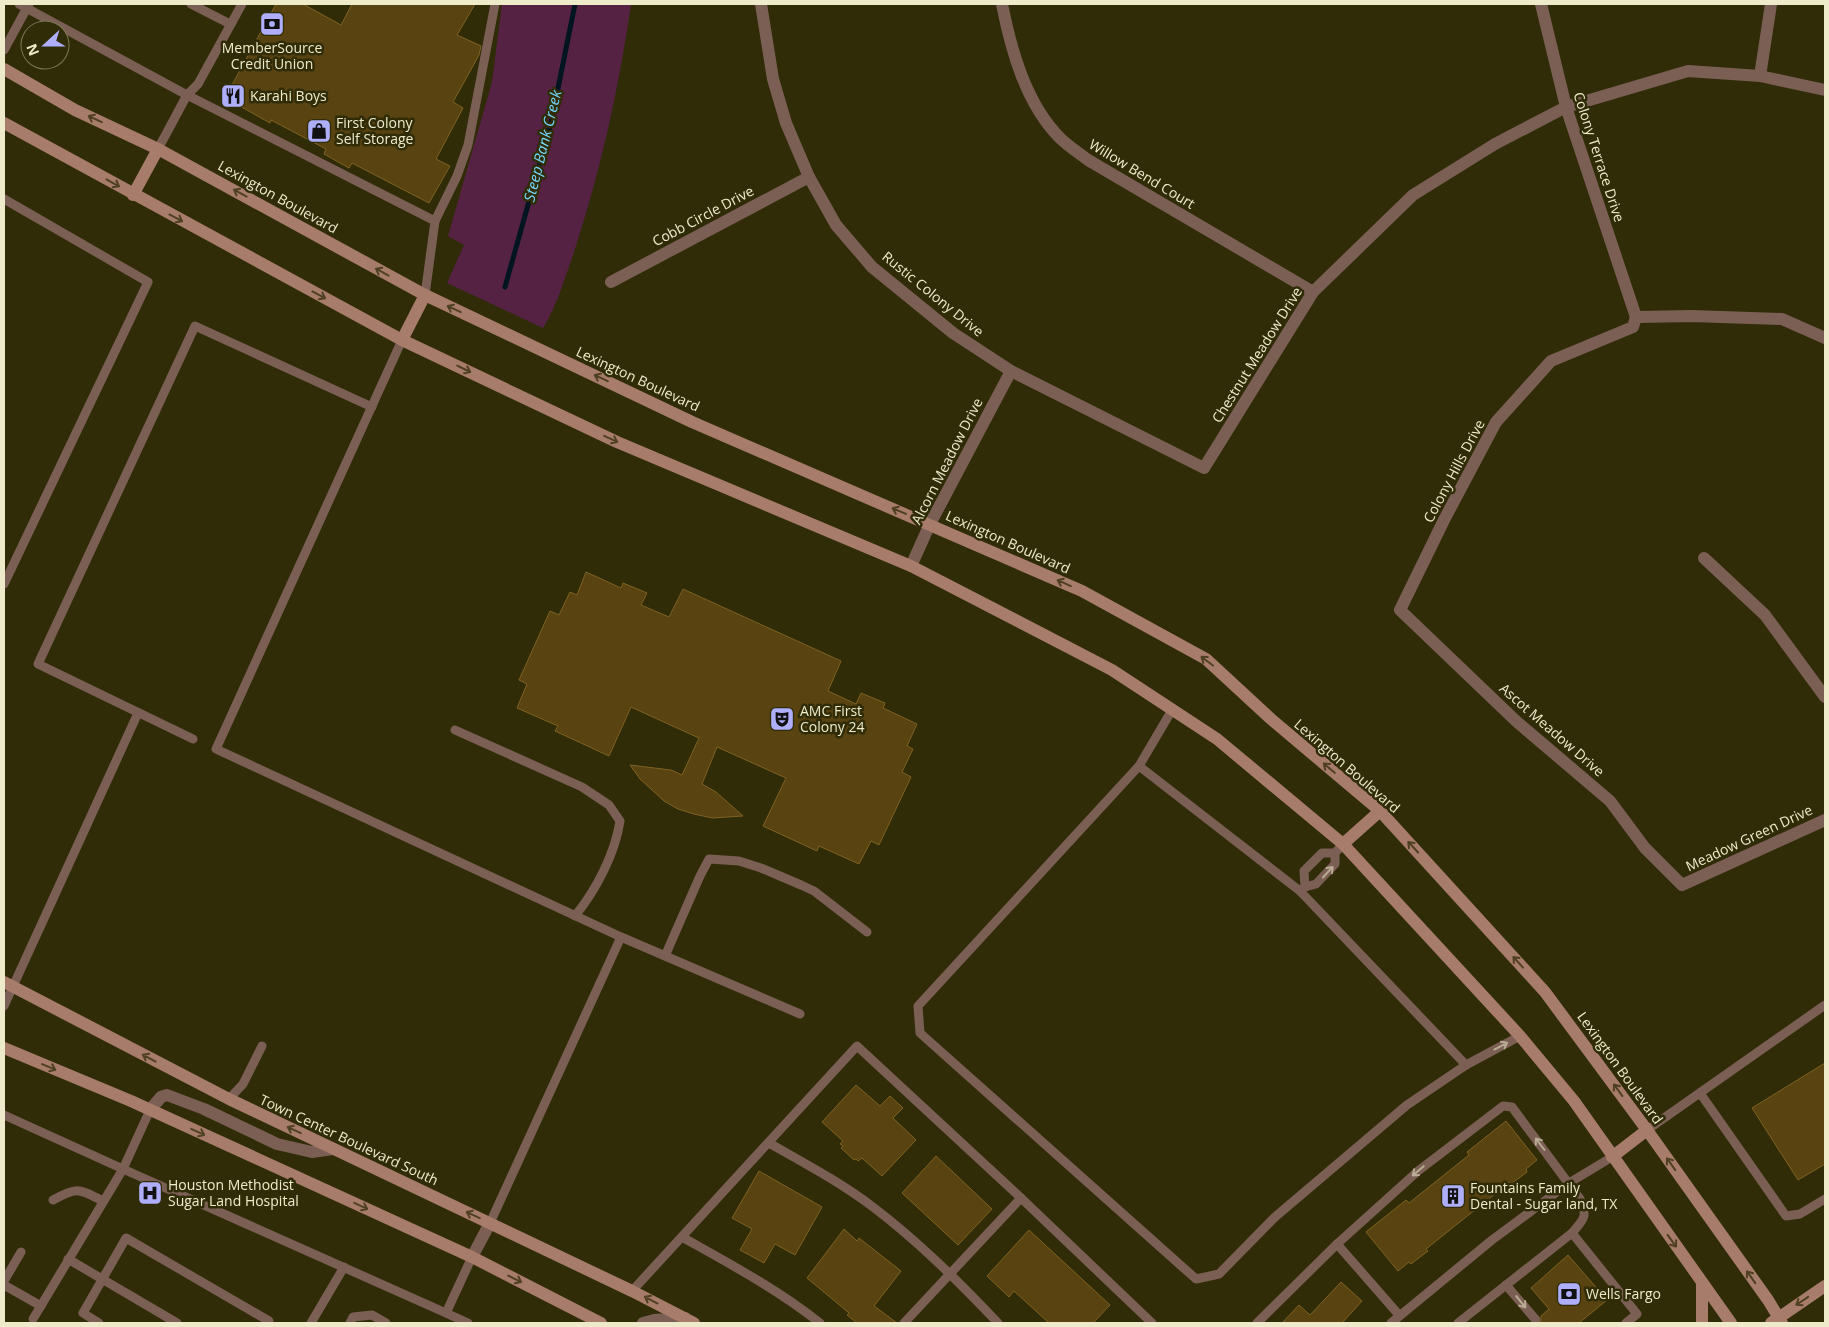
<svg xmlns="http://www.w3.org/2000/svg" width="1829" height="1327" font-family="'Open Sans',sans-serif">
<rect width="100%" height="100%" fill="#302c08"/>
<path fill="#552243" d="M502 4H631C619 89 600 173 573 255 564 280 557 306 543 328L447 283 464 245 448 236 492 82Z"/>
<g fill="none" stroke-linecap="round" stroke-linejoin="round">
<polyline stroke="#00151f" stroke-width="5" points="505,287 551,123 575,4"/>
</g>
<g fill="#584311" stroke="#7f6222">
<polygon points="276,4 303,4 341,25 352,4 475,4 457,35 481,46 479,55 453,102 463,108 436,159 450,166 429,203 352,163 349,168 324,154 326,149 271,120 270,123 238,105 237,107 222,99 230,84 232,85"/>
<polygon points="586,572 621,588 623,583 647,593 641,605 669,617 683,589 841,661 828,691 856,704 861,693 885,703 883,708 917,724 907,746 913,749 902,772 911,777 879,845 871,841 859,864 819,846 817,851 763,826 786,778 717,747 702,784 716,792 743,816 712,818 694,814 678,809 664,801 640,779 630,765 671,770 682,775 699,738 631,707 609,756 555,731 558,726 517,708 527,684 519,680 550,611 559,615 570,592 577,595"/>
<polygon points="1825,1063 1825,1164 1798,1180 1752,1108"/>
<polygon points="856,1085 880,1106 890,1096 903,1108 893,1118 916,1140 882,1176 862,1158 858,1161 856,1159 854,1160 841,1148 843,1146 840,1144 843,1141 822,1122"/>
<polygon points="1506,1121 1537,1160 1526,1169 1527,1172 1511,1184 1510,1182 1466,1217 1426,1249 1428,1251 1411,1264 1409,1262 1398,1271 1366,1232 1406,1200 1409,1203 1469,1155 1467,1152"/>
<polygon points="936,1156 992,1209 958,1245 902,1193"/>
<polygon points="759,1171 822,1207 795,1255 775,1244 764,1263 740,1250 752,1229 732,1218"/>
<polygon points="844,1229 857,1241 859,1238 901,1271 874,1306 897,1323 857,1323 847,1315 849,1313 807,1278"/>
<polygon points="1029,1230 1110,1305 1093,1323 1049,1323 1014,1291 1009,1297 987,1276"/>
<polygon points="1568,1255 1607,1300 1579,1323 1541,1323 1541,1316 1549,1309 1531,1288"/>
<polygon points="1341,1282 1362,1301 1342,1323 1282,1323 1299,1305 1310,1315"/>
</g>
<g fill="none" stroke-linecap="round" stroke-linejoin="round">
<g stroke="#7b5f54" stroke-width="9">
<polyline points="19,4 187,95 435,221"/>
<polyline points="191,4 230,24"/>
<polyline points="4,50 29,4"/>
<polyline points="158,149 187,95 198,84 242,4"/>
<polyline points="4,199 148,282 4,584"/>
<polyline points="425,295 435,221 457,176 468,145 495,4"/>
<polyline points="402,340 216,749 621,937 490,1223"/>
<polyline points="1172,710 1139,766 918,1006 920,1033 1196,1279 1219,1274 1275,1217 1407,1105 1466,1065 1520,1036"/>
<path d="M455 730 582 787 609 805 620 821C615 854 596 890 575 916"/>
<polyline points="193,739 38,664 195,326 372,407"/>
<polyline points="1139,766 1300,891"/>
<polyline points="1335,853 1322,853 1304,871 1305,887 1316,884 1335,864 1335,853 1343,844"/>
<polyline points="1305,887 1300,891 1466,1065"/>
<polyline points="621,937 800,1014"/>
<polyline points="665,956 700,876 709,859 739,861 761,868 801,885 814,891 867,932"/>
<polyline points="4,1006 138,713"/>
<polyline points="1700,1093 1786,1216 1800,1214 1825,1199"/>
<polyline points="229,1099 243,1084 262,1046"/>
<polyline points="150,1110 123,1169 446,1313 472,1257"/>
<polyline points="4,1115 123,1169 33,1319"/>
<polyline points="1647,1130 1825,1005"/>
<path d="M769 1143C804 1163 840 1182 873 1207 919 1242 959 1282 998 1323"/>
<path d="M53 1200C78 1186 79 1189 103 1201"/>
<polyline points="1572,1233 1637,1314 1626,1323"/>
<path d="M682 1237C730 1264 777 1289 820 1323"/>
<path d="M1337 1244 1418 1171 1503 1106 1512 1107 1580 1199C1588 1217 1584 1219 1572 1233L1458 1323"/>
<polyline points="68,1259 177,1323"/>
<polyline points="4,1281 21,1252"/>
<polyline points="4,1285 41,1306"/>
<polyline points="1506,1285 1536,1320"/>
<polyline points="632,1291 857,1046 1021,1198 1152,1323"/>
<polyline points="446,1313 468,1323"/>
<polyline points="99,1323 83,1313 126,1238 269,1321 267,1323"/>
<polyline points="311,1323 344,1267"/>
<polyline points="350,1323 353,1317 372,1315 386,1323"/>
<polyline points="904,1323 1021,1198"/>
<polyline points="1257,1323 1337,1244 1399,1315"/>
<polyline points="1391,1323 1492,1240 1569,1183 1612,1157"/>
</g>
<g stroke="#7b5f54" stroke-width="12">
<polyline points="761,4 773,79 786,123 809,177 836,225 872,267 953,333 1011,371 1204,468 1313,292 1413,195 1495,144 1566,107 1688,71 1760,76 1825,90"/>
<path d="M1002 4C1011 50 1026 104 1060 138 1068 146 1079 153 1088 160L1313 292"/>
<polyline points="1541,4 1566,107 1636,317"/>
<polyline points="1760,76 1771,4"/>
<polyline points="611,282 809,177"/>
<polyline points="1636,317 1633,327 1551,361 1496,422 1444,520 1400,610 1516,721 1610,801 1645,848 1682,885 1825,820"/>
<polyline points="1636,317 1692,316 1782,319 1825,338"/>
<polyline points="1704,558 1765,615 1825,697"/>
<polyline points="911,566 930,524 1011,371"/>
<polyline points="150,1110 161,1097 167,1095 204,1109 277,1144 312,1152 333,1149"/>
<polyline points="472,1257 490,1223"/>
<polyline points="643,1323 654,1320 685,1318"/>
</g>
<g stroke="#a77c6a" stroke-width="12">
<polyline points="4,69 75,110 158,149 425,295 692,422 1082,591 1206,659 1271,719 1380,811 1545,992 1647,1130 1768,1300 1782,1323"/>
<polyline points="4,123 402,340 617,442 911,566 1112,670 1217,739 1343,844 1520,1036 1574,1101 1731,1323"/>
<polyline points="133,195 158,149"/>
<polyline points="402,340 425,295"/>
<polyline points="1343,844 1380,811"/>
<polyline points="4,982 229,1099 632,1291 694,1323"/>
<polyline points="4,1048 131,1101 472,1257 601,1323"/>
<polyline points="1612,1157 1647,1130"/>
<polyline points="1702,1283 1702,1323"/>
<polyline points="1771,1323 1825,1286"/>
</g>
</g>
<defs><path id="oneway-shaft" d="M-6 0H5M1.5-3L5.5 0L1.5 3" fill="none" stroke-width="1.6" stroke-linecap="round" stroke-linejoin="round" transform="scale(1.25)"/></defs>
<g stroke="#4e4020">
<use href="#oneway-shaft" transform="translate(95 119) rotate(-155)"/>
<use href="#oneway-shaft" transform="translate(113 183) rotate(29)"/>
<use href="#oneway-shaft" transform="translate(240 193) rotate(-151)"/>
<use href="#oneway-shaft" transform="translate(176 218) rotate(28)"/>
<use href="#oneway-shaft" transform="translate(382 272) rotate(-151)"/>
<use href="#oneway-shaft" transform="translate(319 295) rotate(28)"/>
<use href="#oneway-shaft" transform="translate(454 309) rotate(-155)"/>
<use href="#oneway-shaft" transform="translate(464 369) rotate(26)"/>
<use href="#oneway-shaft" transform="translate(601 378) rotate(-155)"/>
<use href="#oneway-shaft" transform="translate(611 439) rotate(25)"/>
<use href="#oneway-shaft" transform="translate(899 511) rotate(-157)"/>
<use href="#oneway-shaft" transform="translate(1064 583) rotate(-156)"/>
<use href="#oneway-shaft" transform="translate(1207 661) rotate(-143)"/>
<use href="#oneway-shaft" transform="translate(1329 768) rotate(-140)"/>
<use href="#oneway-shaft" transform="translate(1413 847) rotate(-133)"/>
<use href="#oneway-shaft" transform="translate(1518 962) rotate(-132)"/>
<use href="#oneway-shaft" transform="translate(149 1058) rotate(-152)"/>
<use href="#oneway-shaft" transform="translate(49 1067) rotate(23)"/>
<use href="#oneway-shaft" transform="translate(1618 1090) rotate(-126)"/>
<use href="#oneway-shaft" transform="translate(294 1130) rotate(-155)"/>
<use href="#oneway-shaft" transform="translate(198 1132) rotate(25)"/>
<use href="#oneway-shaft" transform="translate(1671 1164) rotate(-125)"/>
<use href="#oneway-shaft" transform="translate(361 1206) rotate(25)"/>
<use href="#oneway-shaft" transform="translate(473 1215) rotate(-155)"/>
<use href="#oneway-shaft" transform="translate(1672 1241) rotate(54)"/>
<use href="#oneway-shaft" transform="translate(1751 1277) rotate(-125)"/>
<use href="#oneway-shaft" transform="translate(515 1279) rotate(27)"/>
<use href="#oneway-shaft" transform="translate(651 1300) rotate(-152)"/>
<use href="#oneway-shaft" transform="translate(1802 1301) rotate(146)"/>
</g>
<g stroke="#baac94">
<use href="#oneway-shaft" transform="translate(1328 872) rotate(-47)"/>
<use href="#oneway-shaft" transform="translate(1501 1046) rotate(-28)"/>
<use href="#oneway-shaft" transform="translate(1540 1144) rotate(-127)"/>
<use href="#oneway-shaft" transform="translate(1418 1171) rotate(140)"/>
<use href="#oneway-shaft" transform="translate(1521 1302) rotate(51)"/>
</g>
<defs>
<symbol id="bank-square" viewBox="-11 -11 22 22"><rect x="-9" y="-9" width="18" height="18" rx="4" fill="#aeaefa" stroke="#302c08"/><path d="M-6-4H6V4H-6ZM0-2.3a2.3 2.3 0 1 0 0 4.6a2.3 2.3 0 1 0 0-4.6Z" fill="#111"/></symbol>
<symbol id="restaurant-square" viewBox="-11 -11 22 22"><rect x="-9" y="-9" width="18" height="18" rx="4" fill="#aeaefa" stroke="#302c08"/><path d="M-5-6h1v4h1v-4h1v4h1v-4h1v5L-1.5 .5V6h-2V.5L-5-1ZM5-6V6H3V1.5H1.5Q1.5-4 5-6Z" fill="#111"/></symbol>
<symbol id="shop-square" viewBox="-11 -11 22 22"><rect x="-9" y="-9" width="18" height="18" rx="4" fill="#aeaefa" stroke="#302c08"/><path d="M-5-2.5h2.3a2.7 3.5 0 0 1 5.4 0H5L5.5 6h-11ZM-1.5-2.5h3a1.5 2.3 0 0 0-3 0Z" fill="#111"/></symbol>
<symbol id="theatre-square" viewBox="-11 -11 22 22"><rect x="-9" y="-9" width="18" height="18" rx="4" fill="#aeaefa" stroke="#302c08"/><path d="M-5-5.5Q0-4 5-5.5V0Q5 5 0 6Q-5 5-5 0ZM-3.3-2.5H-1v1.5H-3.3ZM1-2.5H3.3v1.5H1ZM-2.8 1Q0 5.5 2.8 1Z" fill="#111"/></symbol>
<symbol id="hospital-square" viewBox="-11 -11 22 22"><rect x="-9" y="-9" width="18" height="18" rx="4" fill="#aeaefa" stroke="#302c08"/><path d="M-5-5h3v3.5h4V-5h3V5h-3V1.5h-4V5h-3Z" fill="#111"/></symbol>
<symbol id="building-square" viewBox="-11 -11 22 22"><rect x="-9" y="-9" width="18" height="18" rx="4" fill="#aeaefa" stroke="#302c08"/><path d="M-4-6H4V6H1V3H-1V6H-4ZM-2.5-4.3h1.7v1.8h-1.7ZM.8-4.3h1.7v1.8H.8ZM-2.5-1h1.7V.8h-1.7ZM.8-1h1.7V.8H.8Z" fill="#111"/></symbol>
</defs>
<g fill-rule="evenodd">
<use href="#bank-square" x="258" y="10" width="28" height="28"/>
<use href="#restaurant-square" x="219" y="82" width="28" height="28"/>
<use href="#shop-square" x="305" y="117" width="28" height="28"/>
<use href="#theatre-square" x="768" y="705" width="28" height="28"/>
<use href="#hospital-square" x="136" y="1179" width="28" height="28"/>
<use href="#building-square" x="1439" y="1182" width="28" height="28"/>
<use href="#bank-square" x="1555" y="1280" width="28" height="28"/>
</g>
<g text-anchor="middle" stroke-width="5" stroke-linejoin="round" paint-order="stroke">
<g font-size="14" fill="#edebc9" stroke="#302c08" text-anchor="start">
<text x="272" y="53" text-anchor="middle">MemberSource<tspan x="272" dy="16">Credit Union</tspan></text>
<text x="250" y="101">Karahi Boys</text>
<text x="336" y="128">First Colony<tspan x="336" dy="16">Self Storage</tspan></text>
<text x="800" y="716">AMC First<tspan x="800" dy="16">Colony 24</tspan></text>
<text x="168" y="1190">Houston Methodist<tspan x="168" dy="16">Sugar Land Hospital</tspan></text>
<text x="1470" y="1193">Fountains Family<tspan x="1470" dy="16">Dental - Sugar land, TX</tspan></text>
<text x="1586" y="1299">Wells Fargo</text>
</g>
<g font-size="14" fill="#edebc9" stroke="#302c08">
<text transform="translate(1599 157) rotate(72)" y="5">Colony Terrace Drive</text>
<text transform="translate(1142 174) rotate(31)" y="5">Willow Bend Court</text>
<text transform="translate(278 197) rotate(29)" y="5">Lexington Boulevard</text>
<text transform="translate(703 216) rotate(-28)" y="5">Cobb Circle Drive</text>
<text transform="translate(933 294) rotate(39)" y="5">Rustic Colony Drive</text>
<text transform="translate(1257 355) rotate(-58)" y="5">Chestnut Meadow Drive</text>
<text transform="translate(638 379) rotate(25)" y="5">Lexington Boulevard</text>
<text transform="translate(947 461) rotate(-63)" y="5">Alcorn Meadow Drive</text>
<text transform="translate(1454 471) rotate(-62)" y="5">Colony Hills Drive</text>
<text transform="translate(1008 542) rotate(24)" y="5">Lexington Boulevard</text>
<text transform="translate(1552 730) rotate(41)" y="5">Ascot Meadow Drive</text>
<text transform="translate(1347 766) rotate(41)" y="5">Lexington Boulevard</text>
<text transform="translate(1749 838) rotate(-25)" y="5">Meadow Green Drive</text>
<text transform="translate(1620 1068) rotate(54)" y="5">Lexington Boulevard</text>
<text transform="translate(349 1140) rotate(25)" y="5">Town Center Boulevard South</text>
</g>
<g font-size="15" font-style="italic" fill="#76d7fa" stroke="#302c08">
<text transform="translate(543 146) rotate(-76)" y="5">Steep Bank Creek</text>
</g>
</g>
<rect width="1829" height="1327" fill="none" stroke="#edebc9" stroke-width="10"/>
<g transform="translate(45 45) rotate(249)"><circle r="24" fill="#302c08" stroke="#7c7855"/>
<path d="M0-4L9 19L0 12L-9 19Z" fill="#aeaefa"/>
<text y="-8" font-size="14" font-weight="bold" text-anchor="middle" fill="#edebc9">N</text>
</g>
</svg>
